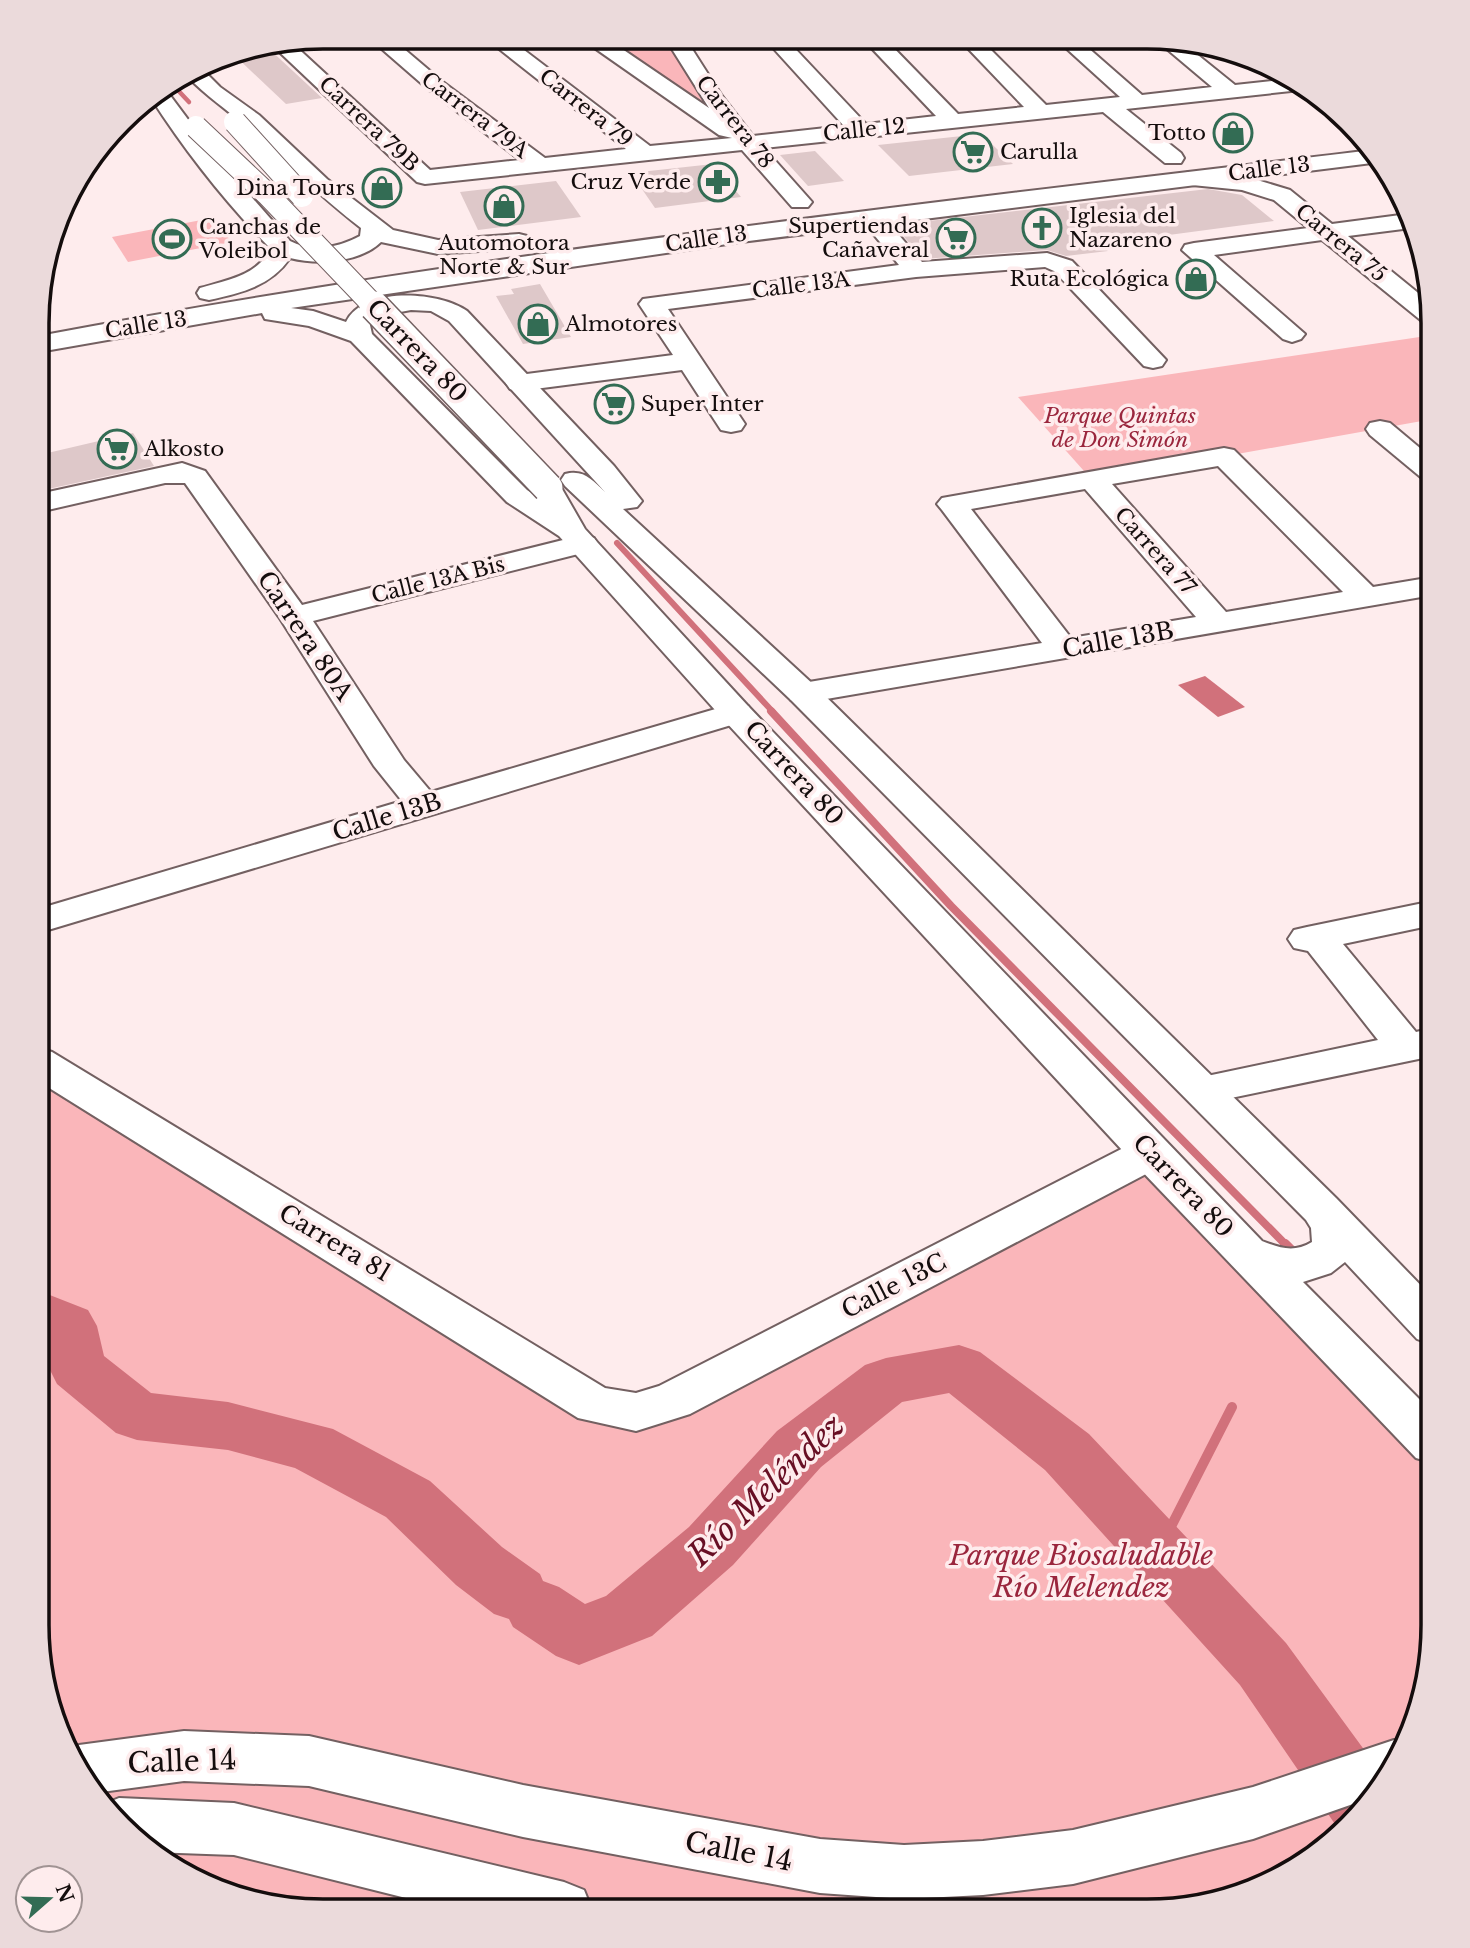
<svg xmlns="http://www.w3.org/2000/svg" width="1470" height="1948" font-family="'Libre Baskerville',serif">
<rect width="100%" height="100%" fill="#feeced"/>
<g fill="#fab6ba">
<polygon points="593,38 675,38 713,99 697,103 616,55"/>
<polygon points="212,218 232,242 128,262 112,237"/>
<polygon points="1433,335 1433,419 1092,480 1018,397"/>
<polygon points="38,1062 454,1316 636,1412 1150,1153 1433,1444 1433,1644 1418,1716 1385,1784 1336,1840 1274,1882 1147,1911 286,1909 164,1863 108,1814 66,1752 37,1625"/>
</g>
<polygon fill="#d1717b" points="1205,676 1245,707 1218,717 1178,685"/>
<g fill="none" stroke-linecap="round" stroke-linejoin="round">
<polyline stroke="#d1717b" stroke-width="4.5" points="173,85 189,102"/>
<polyline stroke="#d1717b" stroke-width="6" points="617,543 773,712"/>
<polyline stroke="#d1717b" stroke-width="8" points="771,711 951,906 1287,1246"/>
<g stroke="#d1717b" stroke-width="10">
<polyline points="1285,1244 1296,1255"/>
<polyline points="1158,1552 1232,1407"/>
</g>
<polygon fill="#d1717b" fill-rule="evenodd" points="37,1290 88,1310 97,1326 104,1356 151,1393 228,1402 333,1429 430,1481 502,1547 540,1574 543,1581 559,1587 585,1604 606,1596 689,1527 777,1431 865,1365 886,1358 959,1345 980,1352 1089,1434 1286,1643 1387,1781 1343,1832 1339,1830 1240,1685 1045,1470 949,1393 902,1402 821,1467 733,1565 652,1636 579,1665 556,1656 513,1627 509,1619 494,1614 456,1585 386,1517 295,1468 228,1450 137,1440 116,1433 57,1384 49,1368 42,1339 37,1337"/>
</g>
<g fill="#dec8c9">
<polygon points="266,46 322,98 286,104 231,52"/>
<polygon points="981,134 1013,164 909,176 878,145"/>
<polygon points="815,151 844,181 808,186 780,155"/>
<polygon points="713,164 741,197 655,208 631,173"/>
<polygon points="556,181 581,217 478,230 460,192"/>
<polygon points="1208,189 1242,195 1274,221 1101,244 1108,251 1066,256 1047,250 923,259 894,225"/>
<polygon points="540,284 571,337 523,344 496,296 514,294 511,289"/>
<polygon points="133,433 154,466 39,491 39,455"/>
</g>
<g fill="none" stroke-linecap="round" stroke-linejoin="round">
<defs>
<g id="minor">
<polygon points="368,37 390,37 443,82 545,158 626,149 484,37 507,37 650,146 732,138 719,135 586,42 583,38 606,38 709,108 665,38 685,38 722,96 753,136 844,126 764,38 785,38 866,124 936,116 862,38 884,38 958,114 1024,107 959,39 980,39 1046,105 1120,97 1056,39 1078,39 1142,95 1212,87 1155,39 1178,39 1235,85 1290,79 1310,89 1126,109 1181,153 1184,158 1181,163 1165,163 1103,112 764,148 812,202 808,207 792,207 742,150 425,184 417,182 272,45 291,42 430,170 520,160 429,90"/>
<polygon points="1190,172 1244,176 1290,190 1332,224 1408,214 1411,228 1348,236 1428,301 1433,324 1423,322 1322,240 1214,255 1305,334 1301,339 1292,342 1283,339 1182,250 1185,245 1194,243 1308,228 1274,200 1242,190 1182,184 1179,179 1182,174"/>
<polygon points="872,211 880,213 922,262 1047,253 1072,261 1166,360 1162,366 1153,368 1144,366 1054,271 1045,267 916,277 668,309 745,424 741,430 731,432 721,430 682,370 519,391 510,389 506,383 510,377 519,375 673,355 639,304 643,299 899,265 860,218 864,213"/>
<polygon points="1380,421 1390,423 1433,459 1433,482 1423,479 1370,435 1366,429 1370,423"/>
<path d="M1224 448 1234 450 1373 587 1433 577V595L803 703 791 700 787 693 791 686 803 683 1042 643 942 510 937 504 942 498ZM1218 466 1343 592 1226 612 1112 484ZM1085 489 1196 617 1071 638 971 509Z"/>
<polygon points="182,463 205,471 302,605 583,535 594,538 598,544 594,550 313,621 404,760 431,792 736,703 748,706 753,713 748,720 38,933 38,909 402,801 374,766 279,617 185,483 165,483 39,512 39,494"/>
<polygon points="1433,901 1433,925 1343,944 1416,1032 1433,1028 1433,1056 1202,1104 1188,1100 1182,1090 1188,1080 1378,1040 1308,951 1294,948 1288,939 1294,930 1307,927"/>
<polygon points="38,1048 52,1052 605,1388 636,1393 659,1386 1135,1142 1150,1138 1165,1142 1171,1153 1165,1164 690,1414 636,1431 578,1418 38,1081"/>
<polygon points="184,1731 309,1736 523,1785 820,1839 904,1845 983,1841 1073,1830 1253,1787 1394,1740 1405,1744 1385,1784 1373,1797 1253,1839 1073,1884 983,1895 904,1899 820,1893 523,1837 309,1786 184,1781 94,1793 66,1750 79,1745"/>
<polygon points="119,1798 234,1803 564,1882 584,1890 592,1910 450,1909 234,1855 151,1852 108,1814 102,1805"/>
</g>
<g id="major">
<path d="M202 69 220 87 259 115 327 179 393 230 438 240 519 234 527 236 531 241 527 246 519 248 438 254 381 242C359 263 318 265 290 258 271 286 241 293 209 300L200 298 197 293 200 288C225 281 260 275 270 248 226 203 185 151 151 98L162 92 169 94 213 153 290 241C312 252 338 248 360 236L361 228C320 196 284 162 246 127 227 109 206 96 188 77Z"/>
<path d="M1373 150 1380 162 741 242 291 308 313 311 346 322C363 286 439 291 467 311L614 466 642 501 637 507 623 509 815 686 1336 1198 1433 1298V1345L1417 1339 1345 1262 1331 1273 1303 1282 1433 1413V1463L1416 1458 1135 1164 724 720 559 536 507 502 351 341 309 326 265 319 262 313 39 352V336C480 253 927 203 1373 150ZM411 310 431 311 449 321 605 492C592 480 584 469 565 474L561 480 565 486 791 700 1306 1220 1311 1228 1312 1242C1294 1253 1280 1248 1262 1241L748 706 585 529 558 482 548 479 538 482 534 488 538 497 527 490 372 334 370 325 379 316Z"/>
</g>
</defs>
<use href="#minor" stroke="#736061" stroke-width="4"/>
<use href="#major" stroke="#736061" stroke-width="4"/>
<use href="#minor" fill="#fff" fill-rule="evenodd"/>
<use href="#major" fill="#fff" fill-rule="evenodd"/>
<defs>
<g id="major-bridge-far1">
<polyline points="235,122 302,196"/>
<polyline points="196,127 267,194 376,308"/>
</g>
<polyline id="major-bridge" points="374,306 548,488"/>
</defs>
<use href="#major-bridge-far1" stroke="#736061" stroke-width="24" stroke-linecap="butt"/>
<use href="#major-bridge" stroke="#736061" stroke-width="32" stroke-linecap="butt"/>
<use href="#major-bridge-far1" stroke="#fff" stroke-width="22"/>
<use href="#major-bridge" stroke="#fff" stroke-width="29"/>
</g>
<defs>
<symbol id="shop-ring" viewBox="-11 -11 22 22"><circle r="9.5" fill="#feeced" stroke="#336c54" stroke-width="1.5"/><path d="M-5-2.5h2.3a2.7 3.5 0 0 1 5.4 0H5L5.5 6h-11ZM-1.5-2.5h3a1.5 2.3 0 0 0-3 0Z" fill="#336c54"/></symbol>
<symbol id="supermarket-ring" viewBox="-11 -11 22 22"><circle r="9.5" fill="#feeced" stroke="#336c54" stroke-width="1.5"/><path d="M-6-5.5h2.5l.6 2H6L4.5 2H-2.5L-4.4-4H-6ZM-1.5 3.2a1.3 1.3 0 1 0 .1 0ZM3 3.2a1.3 1.3 0 1 0 .1 0Z" fill="#336c54"/></symbol>
<symbol id="pharmacy-ring" viewBox="-11 -11 22 22"><circle r="9.5" fill="#feeced" stroke="#336c54" stroke-width="1.5"/><path d="M-2-6h4v4h4v4h-4v4h-4v-4h-4v-4h4Z" fill="#336c54"/></symbol>
<symbol id="church-ring" viewBox="-11 -11 22 22"><circle r="9.5" fill="#feeced" stroke="#336c54" stroke-width="1.5"/><path d="M-1.2-6h2.4v3.5h3.3v2.4h-3.3V6h-2.4V-.1h-3.3v-2.4h3.3Z" fill="#336c54"/></symbol>
<symbol id="stadium-ring" viewBox="-11 -11 22 22"><circle r="9.5" fill="#feeced" stroke="#336c54" stroke-width="1.5"/><path d="M0-5a6.5 5 0 1 0 0 10a6.5 5 0 1 0 0-10ZM-3.5-1.8h7v3.6h-7Z" fill="#336c54"/></symbol>
</defs>
<g fill-rule="evenodd">
<use href="#shop-ring" x="1211" y="111" width="44" height="44"/>
<use href="#supermarket-ring" x="951" y="130" width="44" height="44"/>
<use href="#pharmacy-ring" x="696" y="160" width="44" height="44"/>
<use href="#shop-ring" x="360" y="166" width="44" height="44"/>
<use href="#shop-ring" x="482" y="184" width="44" height="44"/>
<use href="#church-ring" x="1020" y="206" width="44" height="44"/>
<use href="#supermarket-ring" x="934" y="216" width="44" height="44"/>
<use href="#stadium-ring" x="150" y="217" width="44" height="44"/>
<use href="#shop-ring" x="1174" y="257" width="44" height="44"/>
<use href="#shop-ring" x="516" y="302" width="44" height="44"/>
<use href="#supermarket-ring" x="592" y="382" width="44" height="44"/>
<use href="#supermarket-ring" x="95" y="427" width="44" height="44"/>
</g>
<g text-anchor="middle" stroke-width="7" stroke-linejoin="round" paint-order="stroke">
<g font-size="21" fill="#140d0d" stroke="#feeced">
<text transform="translate(586 108) rotate(38)" y="7">Carrera 79</text>
<text transform="translate(475 115) rotate(37)" y="7">Carrera 79A</text>
<text transform="translate(735 122) rotate(52)" y="7">Carrera 78</text>
<text transform="translate(369 124) rotate(43)" y="7">Carrera 79B</text>
<text transform="translate(864 130) rotate(-6)" y="7">Calle 12</text>
<text transform="translate(1269 169) rotate(-7)" y="7">Calle 13</text>
<text transform="translate(706 239) rotate(-8)" y="7">Calle 13</text>
<text transform="translate(1341 243) rotate(39)" y="7">Carrera 75</text>
<text transform="translate(801 285) rotate(-7)" y="7">Calle 13A</text>
<text transform="translate(146 325) rotate(-9)" y="7">Calle 13</text>
<text transform="translate(1155 551) rotate(48)" y="7">Carrera 77</text>
<text transform="translate(438 580) rotate(-14)" y="7">Calle 13A Bis</text>
</g>
<g font-size="21" fill="#140d0d" stroke="#feeced" text-anchor="start">
<text x="1206" y="140" text-anchor="end">Totto</text>
<text x="1000" y="159">Carulla</text>
<text x="691" y="189" text-anchor="end">Cruz Verde</text>
<text x="355" y="195" text-anchor="end">Dina Tours</text>
<text x="1069" y="223">Iglesia del<tspan x="1069" dy="24">Nazareno</tspan></text>
<text x="929" y="233" text-anchor="end">Supertiendas<tspan x="929" dy="24">Cañaveral</tspan></text>
<text x="199" y="234">Canchas de<tspan x="199" dy="24">Voleibol</tspan></text>
<text x="504" y="250" text-anchor="middle">Automotora<tspan x="504" dy="24">Norte &amp; Sur</tspan></text>
<text x="1169" y="286" text-anchor="end">Ruta Ecológica</text>
<text x="565" y="331">Almotores</text>
<text x="641" y="411">Super Inter</text>
<text x="144" y="456">Alkosto</text>
</g>
<g font-size="21" font-style="italic" fill="#9a263d" stroke="#feeced">
<text x="1120" y="423">Parque Quintas<tspan x="1120" dy="24">de Don Simón</tspan></text>
</g>
<g font-size="24" fill="#140d0d" stroke="#feeced">
<text transform="translate(417 351) rotate(46)" y="8">Carrera 80</text>
<text transform="translate(305 636) rotate(56)" y="8">Carrera 80A</text>
<text transform="translate(1118 640) rotate(-10)" y="8">Calle 13B</text>
<text transform="translate(794 773) rotate(47)" y="8">Carrera 80</text>
<text transform="translate(387 817) rotate(-17)" y="8">Calle 13B</text>
<text transform="translate(1183 1186) rotate(46)" y="8">Carrera 80</text>
<text transform="translate(335 1243) rotate(31)" y="8">Carrera 81</text>
<text transform="translate(894 1286) rotate(-27)" y="8">Calle 13C</text>
</g>
<g font-size="28" font-style="italic" fill="#9a263d" stroke="#feeced">
<text x="1081" y="1565">Parque Biosaludable<tspan x="1081" dy="32">Río Melendez</tspan></text>
</g>
<g font-size="28" fill="#140d0d" stroke="#feeced">
<text transform="translate(182 1761) rotate(-2)" y="10">Calle 14</text>
<text transform="translate(739 1851) rotate(11)" y="10">Calle 14</text>
</g>
<g font-size="32" font-style="italic" fill="#680f24" stroke="#feeced">
<text transform="translate(766 1490) rotate(-44)" y="11">Río Meléndez</text>
</g>
</g>
<path d="M0 0H1470V1948H0ZM323 49H1147A274 274 0 0 1 1421 323V1625A274 274 0 0 1 1147 1899H323A274 274 0 0 1 49 1625V323A274 274 0 0 1 323 49Z" fill="#ebdadb" fill-rule="evenodd"/>
<path fill="none" stroke="#140d0d" stroke-width="3.5" d="M323 49H1147A274 274 0 0 1 1421 323V1625A274 274 0 0 1 1147 1899H323A274 274 0 0 1 49 1625V323A274 274 0 0 1 323 49Z"/>
<g transform="translate(49 1899) rotate(70)"><circle r="33" fill="#feeced" stroke="#a09393" stroke-width="2"/>
<path d="M0-5L12 26L0 18L-12 26Z" fill="#336c54"/>
<text y="-10" font-size="19" font-weight="bold" text-anchor="middle" fill="#140d0d">N</text>
</g>
</svg>
